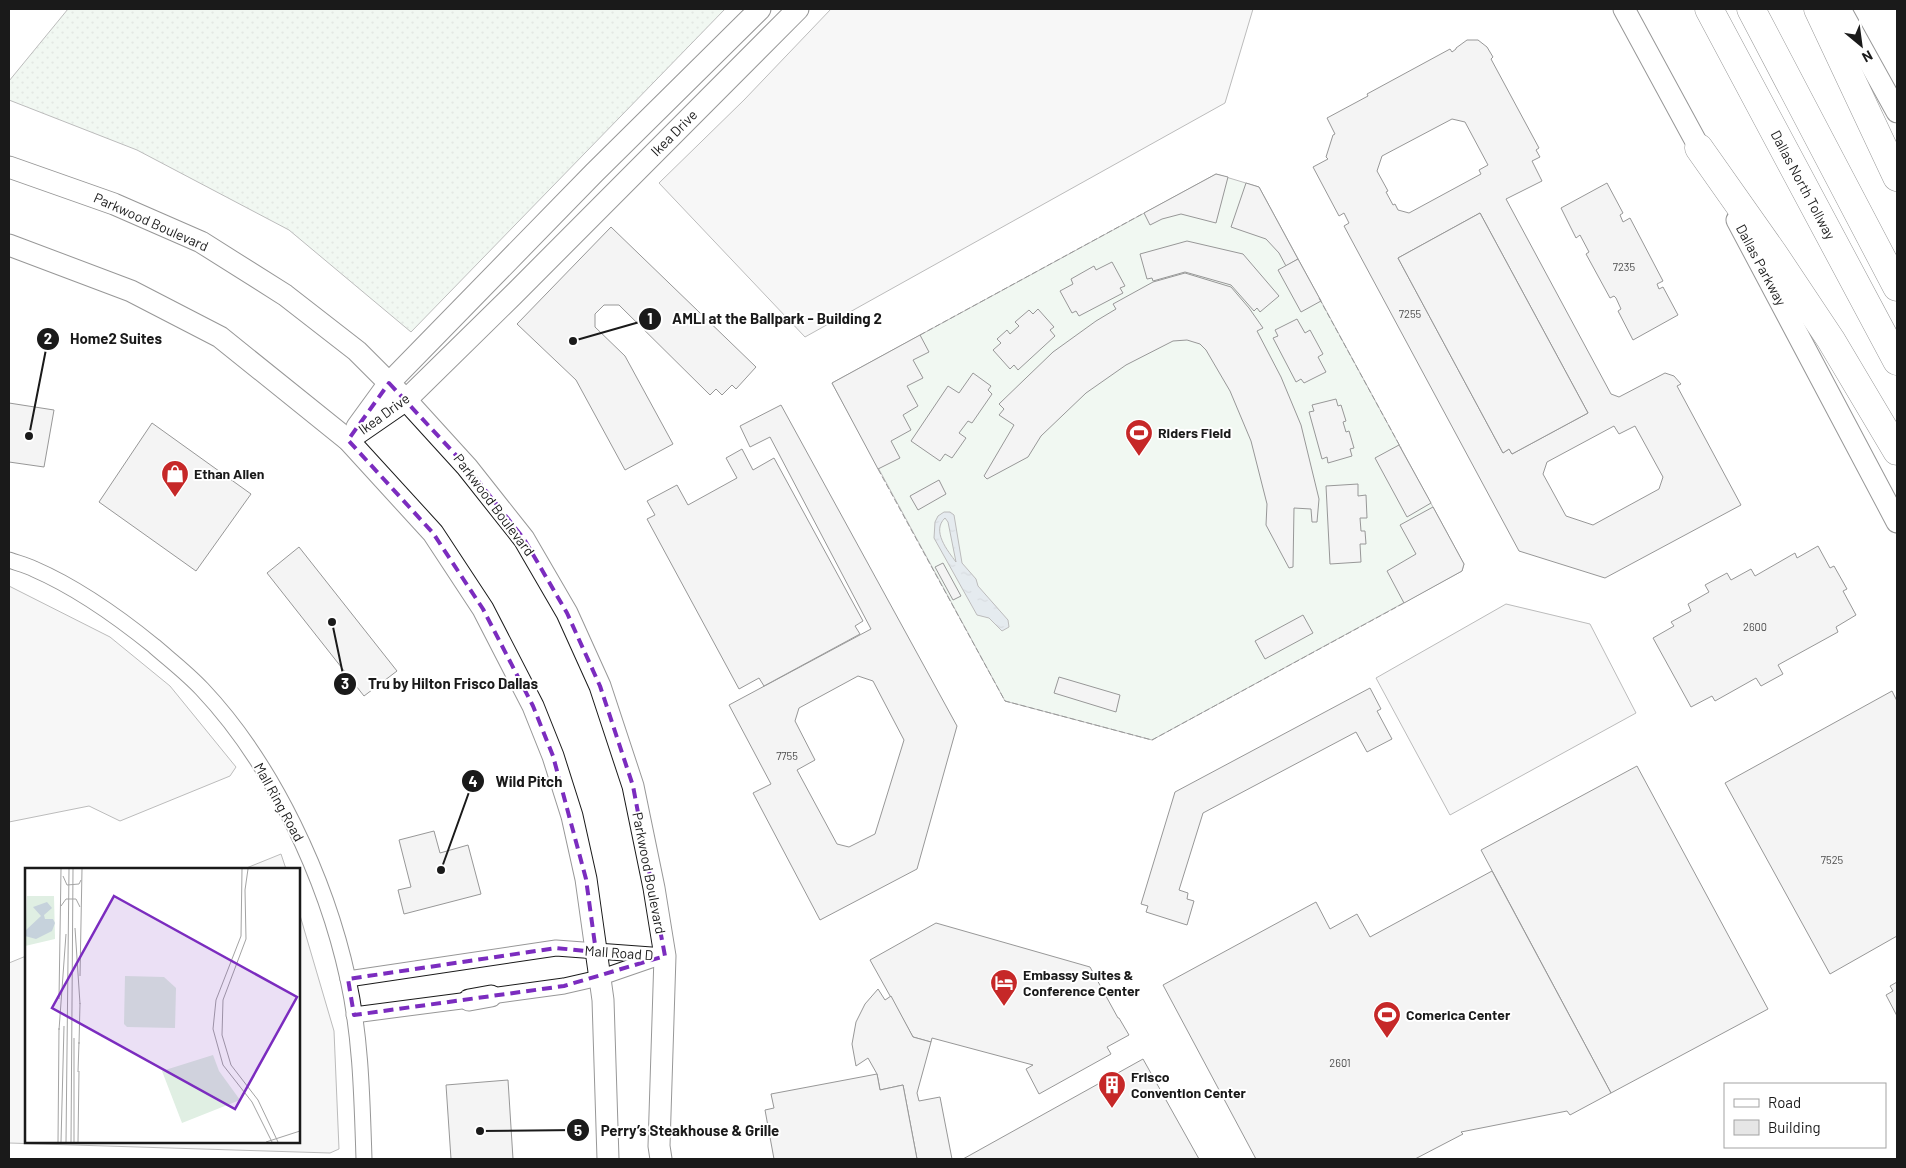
<svg xmlns="http://www.w3.org/2000/svg" width="1906" height="1168" font-family="Barlow,sans-serif">
<defs>
<pattern id="grass-dots" width="8" height="8" patternUnits="userSpaceOnUse" patternTransform="scale(1.25)"><rect width="8" height="8" fill="#e0efe3"/><path d="M2 2h.1M6 6h.1" fill="none" stroke="#c0ccc2" stroke-width="1.8" stroke-linecap="round"/></pattern>
<pattern id="water-ripples" width="26" height="14" patternUnits="userSpaceOnUse" patternTransform="scale(1.25)"><rect width="26" height="14" fill="#c6d2dc"/><path d="M2 4q2-2 4 0t4 0M15 11q2-2 4 0t4 0" fill="none" stroke="#aab4bc"/></pattern>
</defs>
<rect width="100%" height="100%" fill="#fff"/>
<polygon fill="url(#grass-dots)" stroke="#6a6a6a" points="68,9 725,9 411,332 289,230 137,150 9,100 9,81"/>
<polygon fill="#e0efe3" stroke="#6a6a6a" points="1216,174 1259,187 1464,564 1462,571 1152,740 1005,701 832,383"/>
<g fill="#ededed" stroke="#6a6a6a">
<polygon points="831,9 1253,9 1225,103 805,337 659,183 744,100"/>
<polygon points="9,586 110,637 170,686 236,767 230,776 120,821 89,806 9,822"/>
<polygon points="1506,604 1590,624 1636,713 1450,815 1376,678"/>
<polygon points="281,854 286,869 244,869"/>
<polygon points="299,912 334,1031 339,1149 330,1153 9,1143 9,963 26,956 26,1142 299,1142"/>
</g>
<path fill="url(#water-ripples)" stroke="#6a6a6a" fill-rule="evenodd" d="M944 512H950L954 515 962 563 976 579 978 586 1008 620 1009 627 1002 631 989 618 977 615 934 538 935 522 938 516ZM945 518 948 522 956 562C948 551 931 531 945 518Z"/>
<g fill="#e6e6e6" stroke="#1a1a1a" fill-rule="evenodd">
<path d="M1467 40H1478L1487 47 1493 57 1491 59 1539 148 1536 150 1540 157 1532 161 1542 181 1506 199 1611 394 1619 397 1665 373 1674 376 1681 384 1677 386 1741 505 1605 578 1519 551 1344 226 1349 223 1344 213 1339 216 1313 167 1328 159 1326 157 1333 135 1335 134 1327 118 1368 96 1367 94 1450 49 1452 52 1456 49V48ZM1452 119 1465 122 1488 165 1479 170 1481 174 1409 213 1398 210 1395 204 1393 205 1386 192 1388 191 1377 171 1382 156ZM1480 213 1588 413 1512 454 1509 449 1503 453 1398 258ZM1614 426 1619 434 1635 426 1663 477 1659 489 1593 525 1566 516 1543 474 1547 462Z"/>
<polygon points="1216,174 1228,177 1216,223 1181,214 1162,219 1150,225 1144,213"/>
<polygon points="1246,183 1259,187 1298,259 1286,266 1279,253 1266,239 1231,227"/>
<polygon points="1607,183 1623,213 1620,215 1623,222 1630,218 1663,281 1657,284 1659,289 1663,287 1678,315 1633,340 1618,311 1621,309 1616,298 1614,296 1610,298 1586,254 1589,252 1580,235 1576,238 1561,208"/>
<polygon points="1480,213 1588,413 1512,454 1509,449 1503,453 1398,258"/>
<polygon points="611,227 756,367 736,389 732,385 722,395 716,389 710,395 619,305 604,305 595,314 595,327 625,356 673,444 625,470 576,380 517,324"/>
<polygon points="1187,241 1243,254 1279,296 1260,312 1257,308 1254,311 1231,285 1185,272 1153,281 1152,278 1147,279 1140,254"/>
<polygon points="1298,259 1321,301 1301,312 1278,270"/>
<polygon points="1112,262 1125,286 1120,288 1123,293 1079,316 1076,311 1072,313 1060,291 1073,284 1071,279 1094,266 1096,270"/>
<polygon points="1185,273 1231,287 1249,308 1263,328 1257,331 1281,377 1301,425 1319,499 1317,522 1312,522 1311,509 1294,508 1293,567 1289,568 1266,525 1267,504 1251,441 1230,391 1206,350 1200,344 1187,340 1173,341 1126,365 1086,393 1041,436 1028,457 987,479 984,476 1014,425 999,415 1004,409 999,404 1053,352 1096,321 1116,309 1113,304 1153,282"/>
<polygon points="1038,309 1054,327 1050,330 1055,336 1018,370 1014,365 1010,369 993,350 1001,343 997,339 1007,330 1010,334 1019,326 1015,322 1029,310 1033,314"/>
<polygon points="1297,319 1305,333 1310,330 1323,354 1318,357 1326,372 1304,383 1301,379 1296,382 1273,338 1278,336 1275,330"/>
<polygon points="920,335 929,352 913,360 923,378 907,386 918,406 903,415 911,430 891,441 900,458 878,469 832,383"/>
<polygon points="973,373 991,386 988,390 992,394 972,423 968,421 959,433 966,438 952,458 945,454 940,461 911,441 948,386 959,393"/>
<polygon points="1336,399 1338,406 1341,405 1346,421 1343,422 1346,432 1349,431 1354,448 1350,449 1352,456 1328,463 1327,457 1322,459 1309,412 1314,411 1312,405"/>
<polygon points="9,403 54,410 44,467 9,462"/>
<path d="M781 405 957 726 917 869 820 920 753 793 771 784 729 705 871 629 770 437 750 447 740 426ZM858 676 873 681 904 740 875 834 849 847 837 844 797 770 815 760 795 721 799 708Z"/>
<polygon points="152,423 251,494 196,571 99,502"/>
<polygon points="1399,445 1431,503 1407,517 1375,458"/>
<polygon points="742,449 753,470 774,458 863,621 855,626 860,634 764,686 759,678 739,689 647,519 655,515 647,501 677,485 688,505 737,478 726,458"/>
<polygon points="939,480 946,494 918,510 910,496"/>
<polygon points="1358,484 1358,496 1366,495 1367,518 1360,518 1361,531 1365,531 1366,544 1360,544 1361,562 1330,564 1326,486"/>
<polygon points="1433,507 1464,564 1462,571 1404,603 1387,571 1416,554 1400,525"/>
<polygon points="1818,546 1830,568 1834,566 1847,589 1843,591 1856,615 1836,627 1838,632 1778,665 1783,674 1761,686 1756,678 1715,701 1712,696 1691,707 1653,638 1674,626 1671,622 1691,611 1688,604 1709,592 1705,585 1727,573 1731,580 1751,569 1755,576 1795,553 1797,558"/>
<polygon points="299,547 397,671 364,696 267,573"/>
<polygon points="943,563 961,596 953,600 935,567"/>
<polygon points="1303,615 1313,633 1265,659 1255,641"/>
<polygon points="1059,677 1120,695 1116,712 1054,693"/>
<polygon points="1370,688 1381,709 1377,711 1392,739 1367,752 1356,732 1203,813 1179,890 1188,893 1187,899 1194,901 1187,925 1146,912 1148,906 1141,904 1175,792"/>
<polygon points="1892,691 1897,701 1897,936 1830,974 1725,783"/>
<polygon points="1637,766 1768,1009 1611,1093 1481,850"/>
<polygon points="434,831 440,853 468,845 481,894 404,914 398,890 411,887 399,840"/>
<polygon points="1492,871 1611,1093 1570,1115 1567,1111 1461,1132 1463,1134 1415,1159 1256,1159 1163,985 1316,902 1330,929 1357,914 1370,937"/>
<polygon points="936,923 1090,967 1118,1018 1119,1018 1129,1035 1107,1047 1111,1054 1039,1094 1026,1069 1033,1065 932,1038 931,1042 913,1037 870,960"/>
<polygon points="1897,982 1897,1016 1886,995 1893,991 1890,986"/>
<polygon points="878,989 885,1000 891,996 913,1037 931,1042 917,1093 919,1101 940,1097 952,1159 917,1159 903,1085 880,1090 877,1074 868,1058 856,1066 852,1044 856,1022 865,1004"/>
<polygon points="1143,1059 1199,1159 963,1159"/>
<polygon points="877,1074 880,1090 903,1085 917,1159 774,1159 765,1110 774,1108 771,1094"/>
<polygon points="508,1080 513,1159 451,1159 446,1085"/>
</g>
<g fill="none" stroke-linecap="round" stroke-linejoin="round">
<defs>
<g id="street">
<path d="M9 560C17 563 26 565 34 569 78 588 117 616 154 646 170 660 187 673 202 689 273 764 326 878 348 979 361 1038 362 1099 364 1159"/>
<polyline points="348,979 556,948 665,956"/>
<polyline points="491,996 564,986 599,978 657,958"/>
<polyline points="354,1015 469,1000"/>
</g>
<g id="secondary">
<polyline points="1624,9 1706,160"/>
<polyline points="1840,9 1897,112"/>
<polyline points="9,167 114,204 201,242 285,295 357,351 406,400 467,467 524,539 567,613 600,686 633,786 654,888 665,956 659,1146 661,1159"/>
<polyline points="1737,220 1897,522"/>
<polyline points="9,245 131,291 220,337 348,440 433,533 483,609 533,706 553,756 572,816 586,879 603,1000 608,1159"/>
<polyline points="357,427 389,383 594,173 760,9"/>
<polyline points="348,440 406,400 512,296 798,9"/>
<polyline points="469,1000 491,996"/>
</g>
<g id="highway">
<polyline points="1709,9 1897,361"/>
<polyline points="1751,9 1897,287"/>
<polyline points="1818,9 1897,177"/>
<polyline points="1699,148 1773,253 1831,340 1897,451"/>
</g>
</defs>
<use href="#street" stroke="#1a1a1a" stroke-width="17"/>
<use href="#secondary" stroke="#1a1a1a" stroke-width="23"/>
<use href="#highway" stroke="#1a1a1a" stroke-width="29"/>
<use href="#street" stroke="#fff" stroke-width="15"/>
<use href="#secondary" stroke="#fff" stroke-width="21"/>
<use href="#highway" stroke="#fff" stroke-width="28"/>
<g stroke="#1a1a1a" stroke-width="1" stroke-dasharray="6 2.5" stroke-linecap="butt">
<polyline points="1319,298 1401,448"/>
<polyline points="920,335 1144,213"/>
<polyline points="878,469 1005,701 1152,740 1404,603"/>
</g>
</g>
<path d="M0 0H1906V1168H0ZM389 383 467 467 524 539 567 613 600 686 633 786 665 956 564 986 354 1015 348 979 556 948 596 952 586 879 553 756 533 706 483 609 433 533 348 440Z" fill="#fff" fill-opacity=".55" fill-rule="evenodd"/>
<path fill="none" stroke="#7b2cbf" stroke-width="4" stroke-dasharray="10 6" stroke-linejoin="round" d="M389 383 467 467 524 539 567 613 600 686 633 786 665 956 564 986 354 1015 348 979 556 948 596 952 586 879 553 756 533 706 483 609 433 533 348 440Z"/>
<defs>
<symbol id="stadium-pin" viewBox="-11 -11 22 30"><path d="M0 17L-7.5 6A9.5 9.5 0 1 1 7.5 6Z" fill="#c62828" stroke="#fff"/><path d="M0-5a6.5 5 0 1 0 0 10a6.5 5 0 1 0 0-10ZM-3.5-1.8h7v3.6h-7Z" fill="#fff"/></symbol>
<symbol id="shop-pin" viewBox="-11 -11 22 30"><path d="M0 17L-7.5 6A9.5 9.5 0 1 1 7.5 6Z" fill="#c62828" stroke="#fff"/><path d="M-5-2.5h2.3a2.7 3.5 0 0 1 5.4 0H5L5.5 6h-11ZM-1.5-2.5h3a1.5 2.3 0 0 0-3 0Z" fill="#fff"/></symbol>
<symbol id="hotel-pin" viewBox="-11 -11 22 30"><path d="M0 17L-7.5 6A9.5 9.5 0 1 1 7.5 6Z" fill="#c62828" stroke="#fff"/><path d="M-6-4.5h1.5V1H6V5H4.5V3h-9V5H-6ZM-4 0a1.8 1.8 0 1 1 3.6 0ZM.5 0V-2.5h3Q6-2.5 6 0Z" fill="#fff"/></symbol>
<symbol id="building-pin" viewBox="-11 -11 22 30"><path d="M0 17L-7.5 6A9.5 9.5 0 1 1 7.5 6Z" fill="#c62828" stroke="#fff"/><path d="M-4-6H4V6H1V3H-1V6H-4ZM-2.5-4.3h1.7v1.8h-1.7ZM.8-4.3h1.7v1.8H.8ZM-2.5-1h1.7V.8h-1.7ZM.8-1h1.7V.8H.8Z" fill="#fff"/></symbol>
</defs>
<g fill-rule="evenodd">
<use href="#stadium-pin" x="1123" y="417" width="32" height="43"/>
<use href="#shop-pin" x="159" y="458" width="32" height="43"/>
<use href="#hotel-pin" x="988" y="967" width="32" height="43"/>
<use href="#stadium-pin" x="1371" y="999" width="32" height="43"/>
<use href="#building-pin" x="1096" y="1069" width="32" height="43"/>
</g>
<g text-anchor="middle" stroke-width="4" stroke-linejoin="round" paint-order="stroke">
<g font-size="11" fill="#4d4d4d">
<text x="1624" y="271">7235</text>
<text x="1410" y="318">7255</text>
<text x="1755" y="631">2600</text>
<text x="787" y="760">7755</text>
<text x="1832" y="864">7525</text>
<text x="1340" y="1067">2601</text>
</g>
<g font-size="14" fill="#1a1a1a" stroke="#fff">
<text transform="translate(674 133) rotate(-45)" y="5">Ikea Drive</text>
<text transform="translate(1803 185) rotate(62)" y="5">Dallas North Tollway</text>
<text transform="translate(151 222) rotate(24)" y="5">Parkwood Boulevard</text>
<text transform="translate(1761 265) rotate(62)" y="5">Dallas Parkway</text>
<text transform="translate(384 414) rotate(-36)" y="5">Ikea Drive</text>
<text transform="translate(494 505) rotate(53)" y="5">Parkwood Boulevard</text>
<text transform="translate(279 802) rotate(61)" y="5">Mall Ring Road</text>
<text transform="translate(649 873) rotate(79)" y="5">Parkwood Boulevard</text>
<text transform="translate(619 953) rotate(4)" y="5">Mall Road D</text>
</g>
<g font-size="14" font-weight="bold" fill="#1a1a1a" stroke="#fff" text-anchor="start">
<text x="1158" y="438">Riders Field</text>
<text x="194" y="479">Ethan Allen</text>
<text x="1023" y="980">Embassy Suites &amp;<tspan x="1023" dy="16">Conference Center</tspan></text>
<text x="1406" y="1020">Comerica Center</text>
<text x="1131" y="1082">Frisco<tspan x="1131" dy="16">Convention Center</tspan></text>
</g>
</g>
<g transform="translate(25 868)">
<rect width="275" height="275" fill="#fff"/>
<path d="M188 187 194 203 215 232 157 255 137 203Z" fill="#e0efe3"/>
<path d="M2 28H29L30 71 0 78Z" fill="#e0efe3"/>
<path d="M100 108 139 109 151 120 150 160 102 159 99 156Z" fill="#e0efe3"/>
<path d="M22 34 27 40 19 47 20 51H28L30 55 27 63 11 71 0 68V63L16 48 8 39Z" fill="#c6d2dc"/>
<path fill="none" stroke="#a3a3a3" stroke-width="1" d="M217 1 216 68 191 132 188 161 198 197 227 234 247 274M223 1 220 22 221 71 198 132 197 167 206 197 233 232 253 274M38 8 42 17 54 16 56 12M36 38 41 31H51L55 39M50 60 55 136M55 108 57 1M34 131 36 1M34 162 41 66M49 170V274M54 176 55 135M53 204 54 174M33 274 34 160M36 274 39 158M41 274 44 1M46 274 48 1M53 274 54 203M241 274 275 263"/>
<path fill="#7b2cbf" fill-opacity="0.15" stroke="#7b2cbf" stroke-width="2.5" d="M89 28 272 129 210 241 27 140Z"/>
<rect width="275" height="275" fill="none" stroke="#1a1a1a" stroke-width="2.5"/>
</g>
<path fill="none" stroke="#1a1a1a" stroke-width="2" d="M573 341L650 319M29 436L48 339M332 622L345 684M441 870L473 781M480 1131L578 1130"/>
<g fill="#1a1a1a" stroke="#fff" stroke-width="2">
<circle cx="573" cy="341" r="5"/>
<circle cx="29" cy="436" r="5"/>
<circle cx="332" cy="622" r="5"/>
<circle cx="441" cy="870" r="5"/>
<circle cx="480" cy="1131" r="5"/>
<circle cx="650" cy="319" r="12"/>
<circle cx="48" cy="339" r="12"/>
<circle cx="345" cy="684" r="12"/>
<circle cx="473" cy="781" r="12"/>
<circle cx="578" cy="1130" r="12"/>
</g>
<g font-size="15" text-anchor="middle" font-weight="bold" fill="#fff">
<text x="650" y="324">1</text>
<text x="48" y="344">2</text>
<text x="345" y="689">3</text>
<text x="473" y="787">4</text>
<text x="578" y="1136">5</text>
</g>
<g font-size="15" text-anchor="middle" font-weight="bold" fill="#1a1a1a" stroke="#fff" stroke-width="4" stroke-linejoin="round" paint-order="stroke">
<text x="777" y="324">AMLI at the Ballpark - Building 2</text>
<text x="116" y="344">Home2 Suites</text>
<text x="453" y="689">Tru by Hilton Frisco Dallas</text>
<text x="529" y="787">Wild Pitch</text>
<text x="690" y="1136">Perry’s Steakhouse &amp; Grille</text>
</g>
<rect width="1906" height="1168" fill="none" stroke="#1a1a1a" stroke-width="20"/>
<rect x="1724" y="1083" width="162" height="65" fill="#ffffff" stroke="#a3a3a3"/>
<rect x="1734" y="1099" width="25" height="8" fill="#ffffff" stroke="#a3a3a3"/>
<text x="1768" y="1108" font-size="15" fill="#1a1a1a">Road</text>
<rect x="1734" y="1120" width="25" height="15" fill="#e6e6e6" stroke="#a3a3a3"/>
<text x="1768" y="1133" font-size="15" fill="#1a1a1a">Building</text>
<g transform="translate(1861 45) rotate(151)" stroke="#ffffff" stroke-width="4" paint-order="stroke">
<path d="M0-4L9 19L0 12L-9 19Z" fill="#1a1a1a"/>
<text y="-8" font-size="14" font-weight="bold" text-anchor="middle" fill="#1a1a1a">N</text>
</g>
</svg>
